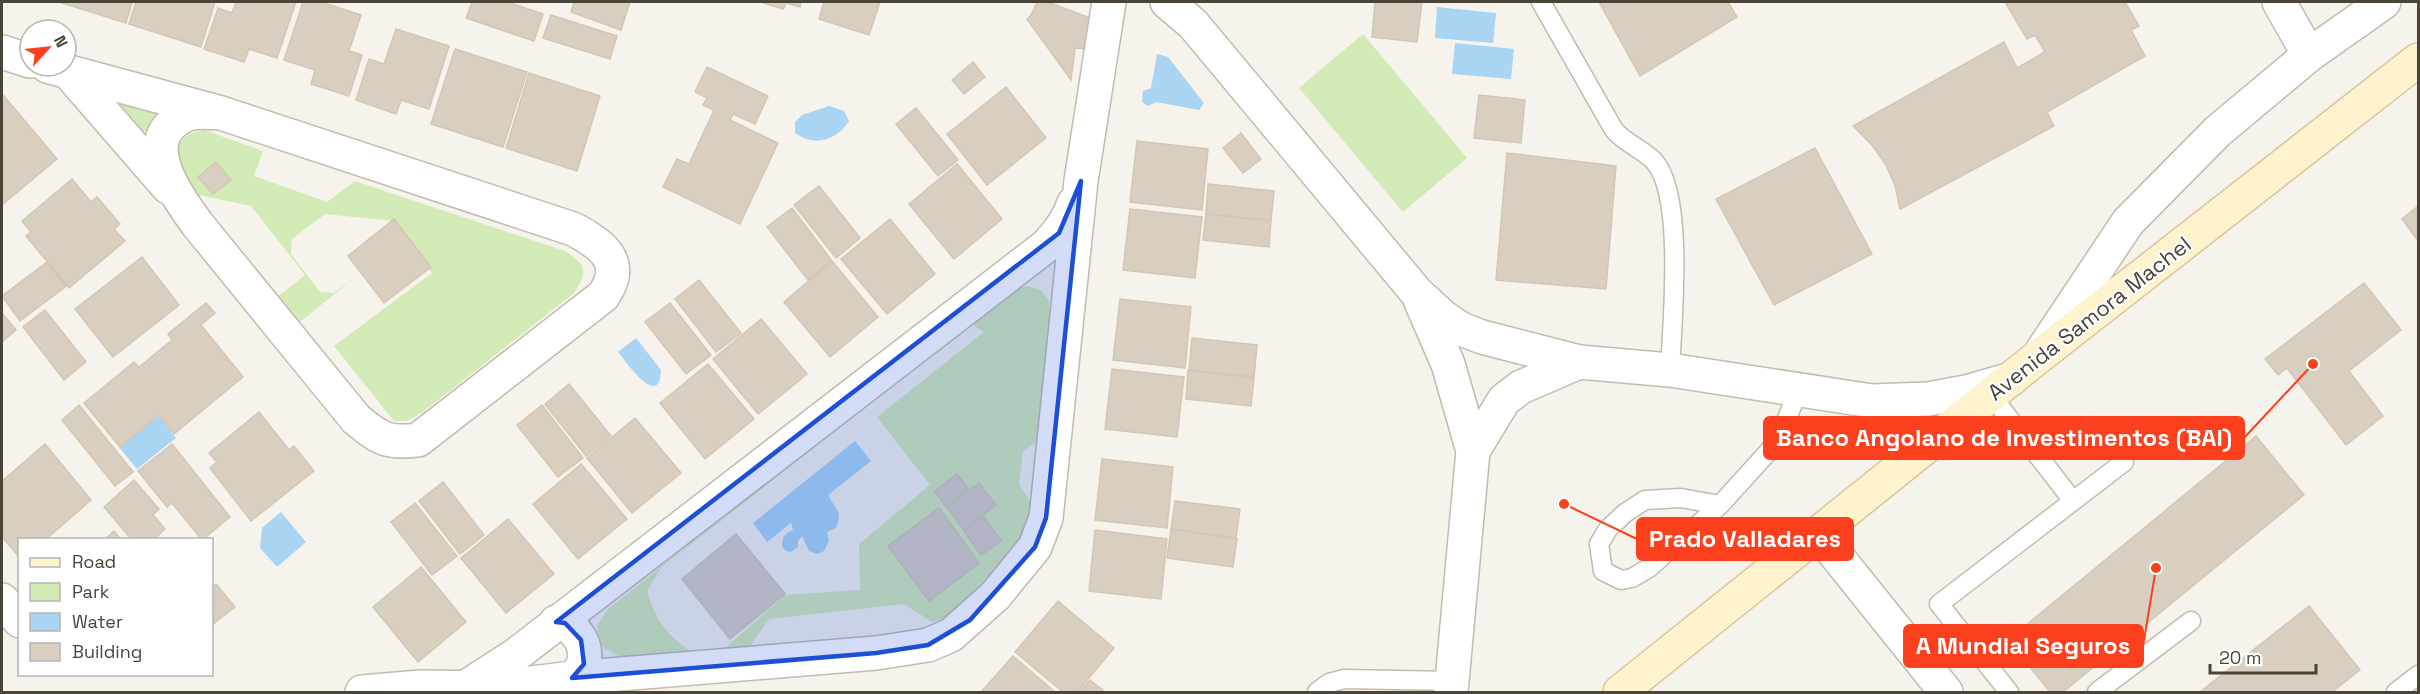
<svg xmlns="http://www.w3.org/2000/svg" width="2420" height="694" font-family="'Space Grotesk',sans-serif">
<rect width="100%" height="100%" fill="#f6f3ec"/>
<g fill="#d2eab5">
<polygon points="1363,34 1467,158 1403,212 1299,88"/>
<polygon points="103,87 161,107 161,117 150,131 140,133"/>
<path d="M204 130 263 151 254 176 327 202 355 181 565 251C586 265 589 271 574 293L423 412 407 421H394L334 346 432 273 393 221 325 214 292 239 291 254 320 292 334 293 359 274 300 322 277 297 305 275 251 206 194 194C179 168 161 138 204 130Z"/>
<path d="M1029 286 1041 290 1049 301 1050 322 1039 440 1023 451 1019 484 1031 503 1022 539 950 617 932 622 904 604 769 619 748 649 723 650 785 595 860 590 859 544 930 485 877 417 984 332 971 324 661 568 647 591C656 623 668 635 694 654L622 658 604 648 599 638 597 626 606 611 1010 289Z"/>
</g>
<g fill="#a9d4f2">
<polygon points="1437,7 1496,13 1493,43 1435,38"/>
<polygon points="1455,43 1514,49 1511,79 1452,74"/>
<polygon points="1157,54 1168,57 1204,103 1199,110 1156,102 1148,106 1142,102 1143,91 1151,88"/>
<path d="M829 106 844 111 849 121C836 141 814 147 795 133V122L802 115Z"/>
<path d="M636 338 661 370C660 411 626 362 618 352Z"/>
<polygon points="159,416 176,438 137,469 119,447"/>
<path d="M855 441 871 461 828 495C835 508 843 512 836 528L827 532 829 541 824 551 817 554 809 551 802 536 798 541V547L791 552 786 551 782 547C782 538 784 533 793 530L791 523 767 542 753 523Z"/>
<polygon points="281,512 306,542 277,567 260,548 262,528"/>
</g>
<g fill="#d8cfc1" stroke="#d3c7b4" stroke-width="1.5">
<polygon points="59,2 132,2 126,23"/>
<polygon points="136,2 215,2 201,47 129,24"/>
<polygon points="236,2 296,2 277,58 249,49 244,62 204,49 218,8 232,13"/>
<polygon points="303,2 321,2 361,15 349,51 362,55 349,96 311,84 315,70 284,60"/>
<polygon points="472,2 507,2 543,14 534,41 466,18"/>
<polygon points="574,2 630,2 621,30 571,12"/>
<polygon points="760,2 801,2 800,7 786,3 783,9"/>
<polygon points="824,2 880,2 869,35 819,19"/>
<polygon points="1037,2 1048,2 1090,18 1086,49 1075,48 1071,80 1027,19 1031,15"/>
<polygon points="1375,2 1422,2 1417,42 1372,37"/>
<polygon points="1599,2 1728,2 1737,17 1640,76"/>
<polygon points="2005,2 2125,2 2139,26 2131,30 2145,56 2047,112 2054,126 1900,209 1895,186 1886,165 1872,145 1853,126 2004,42 2017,68 2045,52 2035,35 2027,39"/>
<polygon points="551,15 617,36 610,59 543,38"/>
<polygon points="396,29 449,46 429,109 401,100 396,114 356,100 369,59 384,64"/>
<polygon points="455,49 527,72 503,147 431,124"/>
<polygon points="973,62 985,77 964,94 952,80"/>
<polygon points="707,67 768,96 755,124 733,114 730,120 778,143 740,224 663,187 677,159 689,164 714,110 703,105 707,98 695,92"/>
<polygon points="529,73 600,96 577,171 506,148"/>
<polygon points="1006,87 1046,138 987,185 947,134"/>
<polygon points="3,95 57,159 2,205 2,96"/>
<polygon points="1479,95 1525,100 1521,143 1474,138"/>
<polygon points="916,108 958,160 938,176 896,124"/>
<polygon points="1241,133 1261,159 1243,173 1223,148"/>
<polygon points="1137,141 1208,149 1202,210 1130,202"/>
<polygon points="1815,148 1872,254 1774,305 1716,199"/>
<polygon points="1507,153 1616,166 1606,289 1496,280"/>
<polygon points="216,162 231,180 213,194 198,177"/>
<polygon points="957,164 1002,219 954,259 909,204"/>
<polygon points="72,179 91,202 97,197 120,224 114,229 125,241 69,288 26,236 31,232 22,221"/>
<polygon points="1208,184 1274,191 1271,220 1206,214"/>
<polygon points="819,186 860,238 836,258 794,205"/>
<polygon points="2418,206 2418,241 2402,219"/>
<polygon points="792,208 832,261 808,280 767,227"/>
<polygon points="1130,209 1202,217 1195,278 1123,270"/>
<polygon points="1206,214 1271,221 1269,247 1203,240"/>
<polygon points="394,219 431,267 384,303 348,256"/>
<polygon points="890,219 935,274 887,314 841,259"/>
<polygon points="142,257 179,305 113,357 75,309"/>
<polygon points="832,261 878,317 830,357 784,302"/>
<polygon points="47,262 66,286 20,321 2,296"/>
<polygon points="699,280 741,333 716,352 675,299"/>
<polygon points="2364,283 2401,330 2349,371 2383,416 2346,445 2287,368 2278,375 2265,359"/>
<polygon points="1120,299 1191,307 1185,368 1113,360"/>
<polygon points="206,303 215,313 201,325 243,377 174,434 159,415 120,447 84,403 134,362 139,367 172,340 168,334"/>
<polygon points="670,303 711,355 686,374 645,322"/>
<polygon points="45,310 86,362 64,380 23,327"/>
<polygon points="2,313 16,330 2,342"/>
<polygon points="761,319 807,374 758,414 713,359"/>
<polygon points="1192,338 1257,345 1254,377 1189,370"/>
<polygon points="708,364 754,419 705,459 660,403"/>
<polygon points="1112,369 1184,377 1177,437 1105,429"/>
<polygon points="1188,370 1254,378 1251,406 1186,399"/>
<polygon points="569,384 611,436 586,456 545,404"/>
<polygon points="79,405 133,472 115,486 62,420"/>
<polygon points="542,405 583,458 558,477 517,425"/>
<polygon points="259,412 289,450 294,446 314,471 251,521 210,468 217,462 209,453"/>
<polygon points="635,418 681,473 632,513 587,458"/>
<polygon points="2256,436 2304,495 2063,692 2050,692 2008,640"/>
<polygon points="45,444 91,500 45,540 20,540 20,558 2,537 2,481"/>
<polygon points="172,444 230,517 202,540 172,503 167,507 138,471"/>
<polygon points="1102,459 1173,467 1167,528 1095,520"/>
<polygon points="581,464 627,519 578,559 533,504"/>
<polygon points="957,474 968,489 945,506 935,491"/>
<polygon points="134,480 159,509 153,515 165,529 153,540 132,540 104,507"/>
<polygon points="443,482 484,535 460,554 419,501"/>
<polygon points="979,483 996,505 964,530 947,507"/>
<polygon points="1175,501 1240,509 1236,538 1171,529"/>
<polygon points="415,503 457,556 432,575 391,522"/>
<polygon points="939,508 979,563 929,601 888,546"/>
<polygon points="984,517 1001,541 981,555 964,531"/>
<polygon points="508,519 554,574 506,613 461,558"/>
<polygon points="1171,529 1237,539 1233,567 1167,558"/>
<polygon points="1095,530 1167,539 1161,599 1089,591"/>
<polygon points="114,531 121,540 104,540"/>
<polygon points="736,534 785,594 730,639 682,579"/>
<polygon points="421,567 466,622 418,662 373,607"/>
<polygon points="216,584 235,607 213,624 212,588"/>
<polygon points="1058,601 1114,648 1077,692 1063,692 1015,652"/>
<polygon points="2309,606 2360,670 2332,692 2200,692"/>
<polygon points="1013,656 1055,692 981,692"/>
<polygon points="1090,680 1105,692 1079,692"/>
</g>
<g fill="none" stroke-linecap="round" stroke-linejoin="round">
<defs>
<g id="service">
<path d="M1541 2 1614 130C1625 143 1642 149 1654 161 1685 195 1672 324 1670 370"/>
<polyline points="1991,395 2073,501"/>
<polyline points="1720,505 1681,498 1645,500 1625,513 1608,529 1599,544 1603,571 1621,580 1632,578 1649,568 1720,505 1778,441 1798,391"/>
<polyline points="1317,692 1329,683 1344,679 1453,681"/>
<polyline points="2009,692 1939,604 2124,462"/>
<polyline points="2097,692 2191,621"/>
<polyline points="2396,692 2418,675"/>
</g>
<g id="minor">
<polyline points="1167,2 1193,24 1417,293 1442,316 1461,329 1482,337 1579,362 1670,370 1872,401 1928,399 1966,392 2011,379"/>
<polyline points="2,52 30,61"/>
<path d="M47 66 221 113 573 229C602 244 627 262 603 296L418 440C386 444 379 438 356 419L198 225C181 202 142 150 172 124 178 119 185 114 193 113 202 111 212 113 221 113"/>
<polyline points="69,73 168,187"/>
<polyline points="1421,302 1448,364 1473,451 1451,692"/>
<polyline points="1473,451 1504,400 1521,387 1579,362"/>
<polyline points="1819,534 1946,692"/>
<polyline points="2,600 20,621"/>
<path d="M556 622C574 624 588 643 584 662 582 668 577 674 572 678"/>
<path d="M466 687 517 654 1046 246C1059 233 1068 221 1074 203"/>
<polyline points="362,692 421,687 491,688 572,678 876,653 928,645 951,635 995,596 1035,547 1046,518 1081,181 1109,2"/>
</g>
<g id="tertiary">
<polyline points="2279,2 2309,55"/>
<polyline points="2042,351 2128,222 2218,131 2309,55 2384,2"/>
</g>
<polyline id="secondary" points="1620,692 2038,357 2418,60"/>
</defs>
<use href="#service" stroke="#c2bbae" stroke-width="21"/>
<use href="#minor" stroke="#c2bbae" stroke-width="36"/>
<use href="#tertiary" stroke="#c2bbae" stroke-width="36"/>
<use href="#secondary" stroke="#d6c79b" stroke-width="36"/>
<use href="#service" stroke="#fff" stroke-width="18"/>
<use href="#minor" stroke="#fff" stroke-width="33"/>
<use href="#tertiary" stroke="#fff" stroke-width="33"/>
<use href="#secondary" stroke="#fff3cd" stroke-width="33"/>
</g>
<path fill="#1d4ed8" fill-opacity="0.2" stroke="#1d4ed8" stroke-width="4.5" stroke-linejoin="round" d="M1081 181 1046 518 1035 547 970 620 928 645 876 653 572 678 584 664 581 640 565 623 556 622 1059 233Z"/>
<g text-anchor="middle" stroke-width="4.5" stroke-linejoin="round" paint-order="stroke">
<g font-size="22" fill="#4b4439" stroke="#fff">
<text transform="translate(2089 318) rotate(-38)" y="8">Avenida Samora Machel</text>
</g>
</g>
<path fill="none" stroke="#fc3f1d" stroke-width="2" d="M2313 364L2244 438M1564 504L1637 539M2156 568L2143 646"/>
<g fill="#fc3f1d" stroke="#fff" stroke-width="2">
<circle cx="2313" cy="364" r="6"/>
<circle cx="1564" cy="504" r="6"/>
<circle cx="2156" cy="568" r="6"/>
</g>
<g fill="#fc3f1d" stroke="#fc3f1d" stroke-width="2">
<rect x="1764" y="417" width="480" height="42" rx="6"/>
<rect x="1637" y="518" width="216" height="42" rx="6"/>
<rect x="1904" y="625" width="239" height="42" rx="6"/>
</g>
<g font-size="24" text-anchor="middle" font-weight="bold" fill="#fff">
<text x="2004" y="446">Banco Angolano de Investimentos (BAI)</text>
<text x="1745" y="547">Prado Valladares</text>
<text x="2023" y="654">A Mundial Seguros</text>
</g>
<rect width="2420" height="694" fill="none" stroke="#4b4439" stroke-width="6"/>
<rect x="18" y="538" width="195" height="138" fill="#ffffff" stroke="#b7b4b0" stroke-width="1.5"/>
<rect x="30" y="558" width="30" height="9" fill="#fff3cd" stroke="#b7b4b0" stroke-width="1.5"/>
<text x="72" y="568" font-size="18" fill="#4b4439">Road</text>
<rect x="30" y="583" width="30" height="18" fill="#d2eab5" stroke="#b7b4b0" stroke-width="1.5"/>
<text x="72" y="598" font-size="18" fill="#4b4439">Park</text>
<rect x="30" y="613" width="30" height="18" fill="#a9d4f2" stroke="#b7b4b0" stroke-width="1.5"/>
<text x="72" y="628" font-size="18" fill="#4b4439">Water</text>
<rect x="30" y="643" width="30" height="18" fill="#d8cfc1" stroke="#b7b4b0" stroke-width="1.5"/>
<text x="72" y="658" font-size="18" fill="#4b4439">Building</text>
<g transform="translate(48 48) rotate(63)"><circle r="28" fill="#ffffff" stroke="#b7b4b0" stroke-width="1.5"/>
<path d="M0-4.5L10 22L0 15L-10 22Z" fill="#fc3f1d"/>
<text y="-9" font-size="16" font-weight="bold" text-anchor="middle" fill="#4b4439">N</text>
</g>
<path d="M2210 664v9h106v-9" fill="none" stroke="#4b4439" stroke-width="3"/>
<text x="2219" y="664" font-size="18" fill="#4b4439" stroke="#ffffff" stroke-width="4.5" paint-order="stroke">20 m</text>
</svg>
